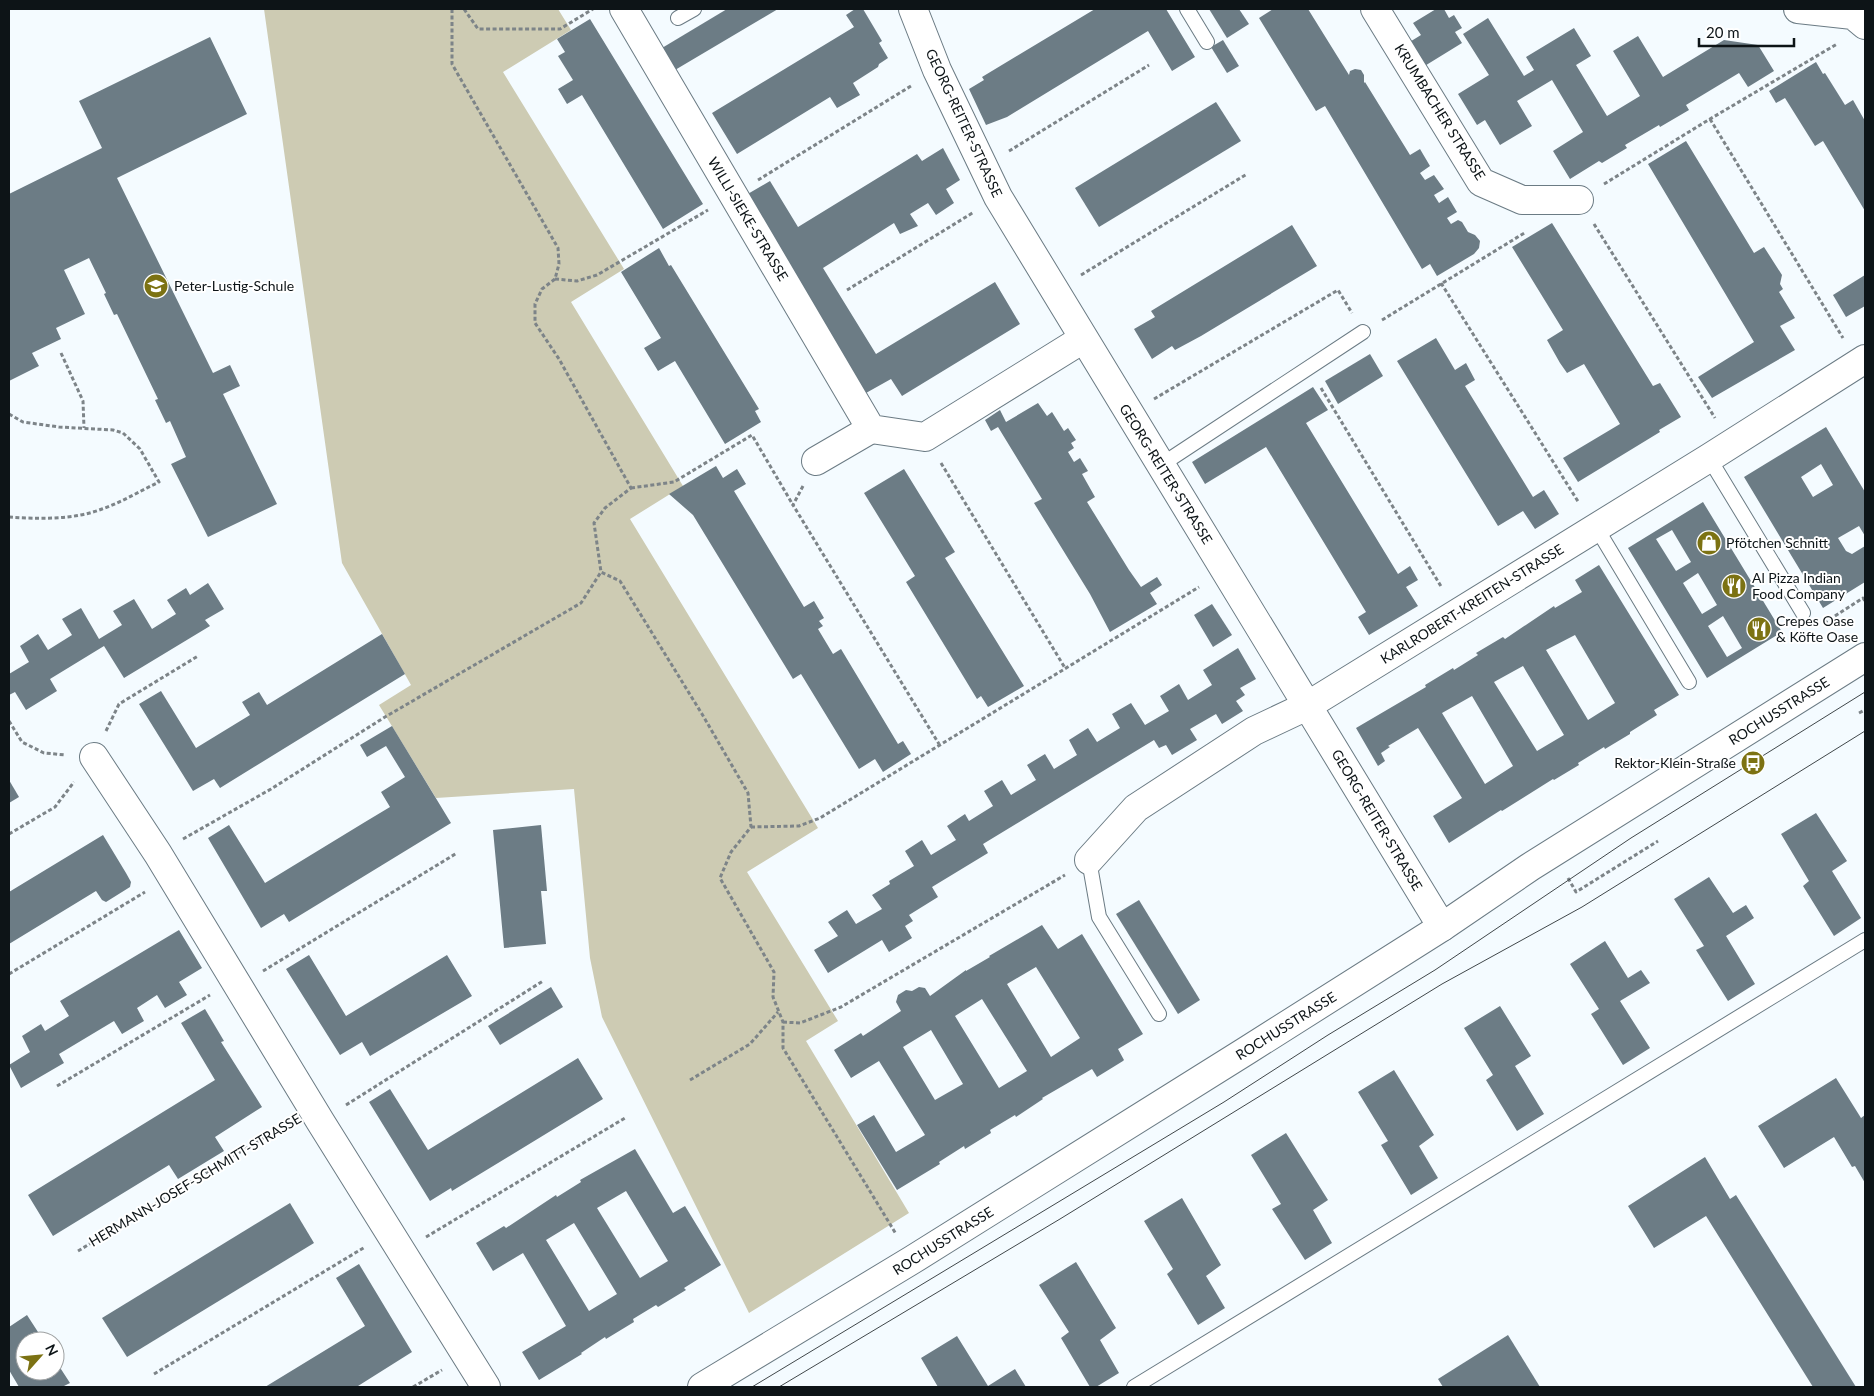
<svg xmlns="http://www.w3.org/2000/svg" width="1874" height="1396" font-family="Lato,sans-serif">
<rect width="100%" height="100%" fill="#f4fbff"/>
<polygon fill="#cdcbb3" points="264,9 558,9 571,30 503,72 624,269 571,302 683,486 630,519 818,828 747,872 838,1021 806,1041 909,1213 749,1313 602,1017 590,958 574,789 436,798 379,705 411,685 342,563"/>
<g fill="#6c7c85" fill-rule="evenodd">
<polygon points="727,9 778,9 675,70 662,48"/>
<polygon points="855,9 863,9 882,41 879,43 888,58 879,64 878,67 853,83 860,95 837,108 830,97 737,154 712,113 854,27 846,15"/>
<polygon points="1095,9 1166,9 1195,57 1172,71 1148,31 1007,117 986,125 969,89 984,80 982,77"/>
<polygon points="1209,9 1239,9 1249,24 1227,38"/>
<polygon points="1273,9 1308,9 1349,75 1350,71 1355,69 1361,70 1364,75 1364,83 1365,82 1410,155 1420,149 1430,166 1420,173 1425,180 1434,175 1444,189 1434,195 1439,203 1448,197 1457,212 1447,218 1451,224 1458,220 1462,222 1468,232 1475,235 1480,241 1479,248 1474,254 1437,276 1430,264 1422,269 1325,106 1316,111 1259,18"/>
<polygon points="1436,9 1444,9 1449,18 1454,15 1462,28 1455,32 1462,43 1423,67 1408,43 1421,35 1413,23"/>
<polygon points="1488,18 1524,76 1534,70 1526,57 1574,28 1591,56 1576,65 1607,116 1640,96 1613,51 1638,36 1663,77 1724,40 1758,45 1774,71 1748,87 1739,73 1686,105 1689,110 1660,127 1659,125 1625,145 1627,148 1602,163 1599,161 1570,179 1553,151 1583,132 1552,80 1517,101 1532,126 1500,145 1485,120 1477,125 1458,94 1489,75 1463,34"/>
<polygon points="590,19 703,204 663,229 582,95 567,104 558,89 573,80 558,56 565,52 557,39"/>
<polygon points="210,37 247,114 117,178 213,373 230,365 240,386 223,394 277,504 208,537 171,464 186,457 170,421 166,423 155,400 158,399 117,314 114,315 104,294 106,293 89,258 64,270 85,314 56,328 61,339 32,353 39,366 9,381 9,194 102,148 79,101"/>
<polygon points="1223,40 1239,66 1227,73 1211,47"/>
<polygon points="1816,62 1823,74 1825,73 1845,105 1853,100 1865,121 1865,211 1823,141 1815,146 1785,98 1776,103 1769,91"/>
<polygon points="1216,102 1241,141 1099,227 1075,188"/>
<polygon points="1686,141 1754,253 1764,247 1782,275 1780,284 1783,289 1779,292 1795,318 1780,326 1795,350 1712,398 1698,377 1754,342 1648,164"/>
<polygon points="943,148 960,180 946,189 954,203 936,215 928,203 910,214 918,226 900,234 894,223 823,268 876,354 995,282 1020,324 902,396 891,379 866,393 798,277 796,278 746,195 770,181 798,227 917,154 922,161"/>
<polygon points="1552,223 1653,386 1660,383 1681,417 1659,430 1660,432 1578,482 1563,458 1620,424 1584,364 1567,373 1560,363 1547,340 1563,330 1512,247"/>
<polygon points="1292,225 1317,266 1201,336 1175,350 1172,346 1152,359 1134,329 1155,317 1151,311"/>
<polygon points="659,248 669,266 671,265 759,409 755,411 761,422 725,444 675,361 658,371 644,348 661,338 621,272"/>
<polygon points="1865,275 1865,306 1846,317 1833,295"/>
<polygon points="1436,338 1455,370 1466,363 1475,380 1465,386 1533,497 1544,490 1559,514 1535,529 1523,511 1498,526 1397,361"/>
<polygon points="1370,354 1383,376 1338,404 1325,381"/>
<polygon points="1313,387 1328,410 1306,423 1398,574 1410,566 1418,580 1406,587 1418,606 1369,635 1358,617 1366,612 1266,447 1205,484 1192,462"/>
<polygon points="1038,403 1047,416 1052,412 1064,431 1068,428 1076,440 1071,443 1074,448 1068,452 1074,462 1080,458 1088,471 1082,474 1095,497 1087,502 1129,570 1141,587 1157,577 1162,585 1150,593 1157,604 1110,632 1090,594 1034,503 1042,499 998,427 991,431 985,420 1000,410 1006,422"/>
<path d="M1826 427 1865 492V536L1859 526 1838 538 1846 551 1852 554 1865 546V582L1823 608 1744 477ZM1821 464 1833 485 1813 497 1801 477Z"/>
<polygon points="716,466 723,478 737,469 746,484 734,491 804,607 814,601 824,618 819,621 823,626 818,629 833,654 841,649 898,744 903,741 911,754 883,772 875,759 859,769 801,674 793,679 693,515 669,494"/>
<polygon points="904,469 955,552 945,558 1024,686 988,707 981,696 977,699 906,582 915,576 864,493"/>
<path d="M1703 502 1782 632 1707 678 1628 548ZM1672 530 1691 562 1676 571 1656 539ZM1698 573 1717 605 1702 614 1683 583ZM1723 616 1742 648 1727 657 1708 626Z"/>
<path d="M1599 565 1679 695 1654 710 1657 715 1630 732V734L1605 749 1604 747 1578 763 1579 765 1554 780 1553 779 1502 811 1501 810 1449 843 1433 816 1462 798 1418 728 1388 746 1390 747 1381 753 1385 761 1378 766 1356 728 1426 687 1425 685 1453 668 1454 670 1478 655 1476 653 1503 637 1505 639 1554 606 1555 608 1582 592 1575 580ZM1575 635 1615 703 1588 720 1546 650ZM1523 666 1564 735 1537 751 1494 682ZM1472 696 1513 766 1485 784 1442 713Z"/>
<polygon points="208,583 224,609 205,620 210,626 124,678 104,646 50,679 57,691 26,710 15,692 9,695 9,674 29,662 20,646 38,634 48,650 72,635 62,619 81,608 99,639 122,625 113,611 134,599 152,629 176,614 167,600 186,588 190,595"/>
<polygon points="1212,604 1232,635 1213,647 1194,615"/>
<polygon points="382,634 405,674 220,788 214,779 193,791 139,704 161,691 196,748 250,715 242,702 259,692 267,705"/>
<polygon points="1238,648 1256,679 1240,688 1245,695 1236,701 1243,711 1222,724 1216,714 1190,729 1197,740 1172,755 1166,745 1159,748 1154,740 983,844 988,853 932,887 938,897 909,915 913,921 905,926 912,938 889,952 882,940 828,973 814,950 838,936 828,922 847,910 856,924 882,909 872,895 890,884 889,881 914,866 905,851 922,840 931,855 956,840 947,826 965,814 969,821 993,806 984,791 1002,780 1011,795 1036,780 1027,765 1045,754 1054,769 1077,755 1069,740 1088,728 1097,742 1120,728 1112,714 1131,703 1145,725 1169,711 1160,696 1179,684 1188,700 1212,685 1203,670"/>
<polygon points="392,726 451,823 289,922 284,914 261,928 208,838 229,825 265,883 365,822 390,807 381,792 405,777 386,746 367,757 360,745"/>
<polygon points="9,780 19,797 9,803"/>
<polygon points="1816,813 1847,861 1832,871 1861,918 1834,936 1803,886 1809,881 1781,834"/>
<polygon points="541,825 547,891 541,891 546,944 504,948 493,830"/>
<polygon points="103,835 126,873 131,882 130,887 106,902 102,900 96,891 9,944 9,892"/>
<polygon points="1709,877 1733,913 1746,905 1754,918 1726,936 1755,984 1728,1001 1696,950 1704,946 1674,899"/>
<polygon points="1139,900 1200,1000 1178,1014 1116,914"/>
<path d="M1042 925 1058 949 1082 934 1143 1034 1118 1049 1124 1060 1123 1061 1097 1077 1092 1069 1042 1098 1043 1099 1016 1117 1015 1115 990 1130 991 1133 965 1149 964 1146 939 1162 940 1164 897 1190 857 1125 874 1115 896 1152 925 1135 879 1061 851 1078 834 1050 861 1033 863 1036 901 1011 896 1002 898 995 906 990 912 991 919 987 925 988 930 996 966 970V971L990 957 989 956ZM1036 967 1080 1038 1051 1057 1007 984ZM982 999 1027 1071 999 1088 955 1016ZM931 1030 963 1084 935 1100 903 1047Z"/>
<polygon points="179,930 202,968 179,982 187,995 165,1008 157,995 137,1008 144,1021 122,1034 114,1021 59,1054 64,1063 21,1088 9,1065 30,1052 22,1036 41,1024 45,1031 69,1016 60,1001"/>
<polygon points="1605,941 1628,978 1641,970 1650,983 1620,1001 1650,1048 1623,1065 1591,1014 1599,1009 1570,964"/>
<polygon points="309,955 346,1016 447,955 472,996 370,1056 362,1042 340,1055 286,969"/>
<polygon points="551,987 563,1007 500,1045 488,1026"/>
<polygon points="1500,1006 1531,1056 1515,1066 1544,1114 1517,1131 1486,1080 1493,1075 1464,1028"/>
<polygon points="205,1009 224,1041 221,1042 262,1107 215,1137 224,1151 178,1179 169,1165 53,1236 28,1195 215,1080 181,1023"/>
<polygon points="578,1058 603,1099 452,1191 451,1188 430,1201 369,1102 390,1089 428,1150"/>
<polygon points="1394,1070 1434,1135 1419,1146 1438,1178 1411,1195 1381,1145 1388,1141 1358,1092"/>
<polygon points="1836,1078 1861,1118 1865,1115 1865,1183 1855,1166 1852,1167 1834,1137 1784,1168 1758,1126"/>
<polygon points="1286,1133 1328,1200 1313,1210 1332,1243 1305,1260 1272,1209 1281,1204 1251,1155"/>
<path d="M635 1149 673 1213 685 1206 721 1265 684 1288 686 1290 658 1307 656 1305 633 1319 634 1322 606 1339 605 1337 581 1353 582 1354 539 1380 522 1352 566 1326 523 1253 493 1271 476 1243 504 1226 506 1228 556 1195 557 1197 581 1182 580 1180ZM626 1191 668 1261 640 1278 597 1208ZM574 1223 617 1294 589 1311 546 1240Z"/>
<polygon points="1705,1157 1730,1199 1736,1195 1856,1387 1813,1387 1706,1216 1654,1248 1628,1206"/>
<polygon points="1182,1198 1221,1265 1206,1276 1225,1308 1198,1325 1167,1274 1173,1269 1144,1221"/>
<polygon points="290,1203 314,1243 127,1357 102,1318"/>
<polygon points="1076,1262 1116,1328 1100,1340 1119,1373 1096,1387 1090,1387 1061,1338 1069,1332 1039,1285"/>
<polygon points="359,1264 412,1352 358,1386 359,1387 265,1387 365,1326 336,1278"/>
<polygon points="27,1315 38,1332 36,1334 41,1341 25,1341 25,1371 55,1371 55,1364 57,1367 59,1366 70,1383 62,1387 19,1387 9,1370 9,1327"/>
<polygon points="1508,1335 1540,1387 1443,1387 1438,1379"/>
<polygon points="957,1336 988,1386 1015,1369 1026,1387 938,1387 921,1358"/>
</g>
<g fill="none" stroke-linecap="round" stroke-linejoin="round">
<defs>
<g id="lane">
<polyline points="1187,9 1207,42"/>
<polyline points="678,18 694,9"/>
<polyline points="1709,458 1803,613"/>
<polyline points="1161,465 1363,332"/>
<polyline points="1596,527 1689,682"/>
<polyline points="1089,860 1099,917 1159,1014"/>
<polyline points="1134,1387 1865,940"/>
</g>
<g id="street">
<polyline points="624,9 871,429 925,437 1083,339"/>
<polyline points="913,9 937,70 998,197 1442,927"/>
<polyline points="1375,9 1481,182 1522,200 1579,200"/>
<polyline points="1798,9 1853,15 1865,25"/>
<polyline points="816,461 871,429"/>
<polyline points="94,757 158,854 320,1121 486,1387"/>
<polyline points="1089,860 1136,808 1254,731 1307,706 1346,682 1709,458 1865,359"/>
</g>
<polyline id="secondary" points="702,1387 912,1260 1246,1051 1442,927 1530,867 1865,657"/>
</defs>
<use href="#lane" stroke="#6b7b84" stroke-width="16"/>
<use href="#street" stroke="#6b7b84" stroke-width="30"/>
<use href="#secondary" stroke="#6b7b84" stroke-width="30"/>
<g stroke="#7d8488" stroke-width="3" stroke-dasharray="4 2.5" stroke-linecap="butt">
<polyline points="452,9 452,64 558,248 559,264 555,279 542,289 535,304 535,323 559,359 631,488 605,508 594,523 601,572 620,581 702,714 748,793 751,827 731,852 720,878 774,972 773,997 783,1022 783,1048 896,1234"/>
<polyline points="464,9 478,29 560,29 593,9"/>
<polyline points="1710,119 1843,338"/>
<polyline points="1009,151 1149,65"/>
<polyline points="758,180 911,86"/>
<polyline points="1604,184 1710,119 1837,44"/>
<polyline points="1594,224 1715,418"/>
<polyline points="1081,275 1247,174"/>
<polyline points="555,279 577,281 597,275 708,210"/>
<polyline points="1441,283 1579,503"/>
<polyline points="847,290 974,212"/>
<polyline points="1382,320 1526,232"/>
<polyline points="61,353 83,401 84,428"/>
<polyline points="1321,388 1442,588"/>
<polyline points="1154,399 1338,290 1352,313"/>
<path d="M9 414 23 422 59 427 113 430 123 433 140 449 159 482C140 491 122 502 102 509 74 520 38 519 9 517"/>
<polyline points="941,463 1065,668"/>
<polyline points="803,486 793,505 939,744"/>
<polyline points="631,488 674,482 752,435 793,505"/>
<polyline points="1824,623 1863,598 1865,601"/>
<polyline points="1859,713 1865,710"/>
<polyline points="9,721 22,742 44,753 66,755"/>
<polyline points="106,731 119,704 198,656"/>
<polyline points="751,827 799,826 820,818 1199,587"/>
<polyline points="9,834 55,807 74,782"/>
<polyline points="183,839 271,789 385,717 581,603 601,572"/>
<polyline points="1568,878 1576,892 1658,841"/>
<polyline points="263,971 457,853"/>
<polyline points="9,974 145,892"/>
<polyline points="783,1022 800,1023 841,1007 1065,875"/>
<polyline points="690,1080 750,1044 778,1012"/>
<polyline points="57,1086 210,995"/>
<polyline points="346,1105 543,981"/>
<polyline points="426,1237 625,1118"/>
<polyline points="78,1251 286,1124"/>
<polyline points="154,1374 365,1247"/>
<polyline points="413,1387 442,1370"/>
</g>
<use href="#lane" stroke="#fff" stroke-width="14"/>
<use href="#street" stroke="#fff" stroke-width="28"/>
<use href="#secondary" stroke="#fff" stroke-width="28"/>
<g stroke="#40474a" stroke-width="1">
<polyline points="752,1387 1224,1102 1328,1035 1435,970 1631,838 1865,692"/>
<polyline points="779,1387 1060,1219 1442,984 1582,907 1865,731"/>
</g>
</g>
<defs>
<symbol id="school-disc" viewBox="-11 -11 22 22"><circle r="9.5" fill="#7c7213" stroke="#fff"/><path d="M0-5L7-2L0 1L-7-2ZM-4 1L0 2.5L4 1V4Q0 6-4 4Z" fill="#fff"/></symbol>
<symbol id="shop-disc" viewBox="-11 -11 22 22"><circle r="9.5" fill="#7c7213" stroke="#fff"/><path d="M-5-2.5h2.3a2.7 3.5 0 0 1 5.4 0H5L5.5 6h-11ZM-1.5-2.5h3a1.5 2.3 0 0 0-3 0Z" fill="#fff"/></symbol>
<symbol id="restaurant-disc" viewBox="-11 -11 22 22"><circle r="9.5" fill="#7c7213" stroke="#fff"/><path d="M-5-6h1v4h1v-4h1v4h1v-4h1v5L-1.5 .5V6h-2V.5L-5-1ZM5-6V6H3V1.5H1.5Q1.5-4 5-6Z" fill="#fff"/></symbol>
<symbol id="bus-disc" viewBox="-11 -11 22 22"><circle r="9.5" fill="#7c7213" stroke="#fff"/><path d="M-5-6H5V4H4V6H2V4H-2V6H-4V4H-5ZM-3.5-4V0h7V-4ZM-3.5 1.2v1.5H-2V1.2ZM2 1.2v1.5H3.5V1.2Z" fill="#fff"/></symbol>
</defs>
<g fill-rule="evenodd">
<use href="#school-disc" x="142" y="272" width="28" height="28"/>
<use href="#shop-disc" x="1695" y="529" width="28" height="28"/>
<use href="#restaurant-disc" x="1720" y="572" width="28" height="28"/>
<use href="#restaurant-disc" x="1745" y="615" width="28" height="28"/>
<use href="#bus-disc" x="1739" y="749" width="28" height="28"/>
</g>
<g text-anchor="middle" stroke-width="4" stroke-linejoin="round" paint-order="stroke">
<g font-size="14" fill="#0d1417" stroke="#fff">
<text transform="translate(1440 112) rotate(58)" y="5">KRUMBACHER STRASSE</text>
<text transform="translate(964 123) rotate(65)" y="5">GEORG-REITER-STRASSE</text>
<text transform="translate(748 219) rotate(59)" y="5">WILLI-SIEKE-STRASSE</text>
<text transform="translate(1166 474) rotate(58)" y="5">GEORG-REITER-STRASSE</text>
<text transform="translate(1472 604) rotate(-32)" y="5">KARLROBERT-KREITEN-STRASSE</text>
<text transform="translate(1779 711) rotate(-32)" y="5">ROCHUSSTRASSE</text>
<text transform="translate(1377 820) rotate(59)" y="5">GEORG-REITER-STRASSE</text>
<text transform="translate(1286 1026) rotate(-32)" y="5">ROCHUSSTRASSE</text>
<text transform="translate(195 1180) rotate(-31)" y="5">HERMANN-JOSEF-SCHMITT-STRASSE</text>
<text transform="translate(943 1241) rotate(-32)" y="5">ROCHUSSTRASSE</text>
</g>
<g font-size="14" fill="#0d1417" stroke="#fff" text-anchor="start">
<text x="174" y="291">Peter-Lustig-Schule</text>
<text x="1726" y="548">Pfötchen Schnitt</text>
<text x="1752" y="583">Al Pizza Indian<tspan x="1752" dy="16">Food Company</tspan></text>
<text x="1776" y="626">Crepes Oase<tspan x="1776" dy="16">&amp; Köfte Oase</tspan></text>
<text x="1736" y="768" text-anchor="end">Rektor-Klein-Straße</text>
</g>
</g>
<rect width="1874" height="1396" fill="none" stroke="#0d1417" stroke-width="20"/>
<g transform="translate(40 1356) rotate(63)"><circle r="24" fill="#ffffff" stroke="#9ea1a2"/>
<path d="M0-4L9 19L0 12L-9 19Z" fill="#7c7213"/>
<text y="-8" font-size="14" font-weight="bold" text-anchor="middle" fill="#0d1417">N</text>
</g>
<path d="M1699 38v8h95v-8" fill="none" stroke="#0d1417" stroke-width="2.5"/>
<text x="1706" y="38" font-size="15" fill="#0d1417" stroke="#ffffff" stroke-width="4" paint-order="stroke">20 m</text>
</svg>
